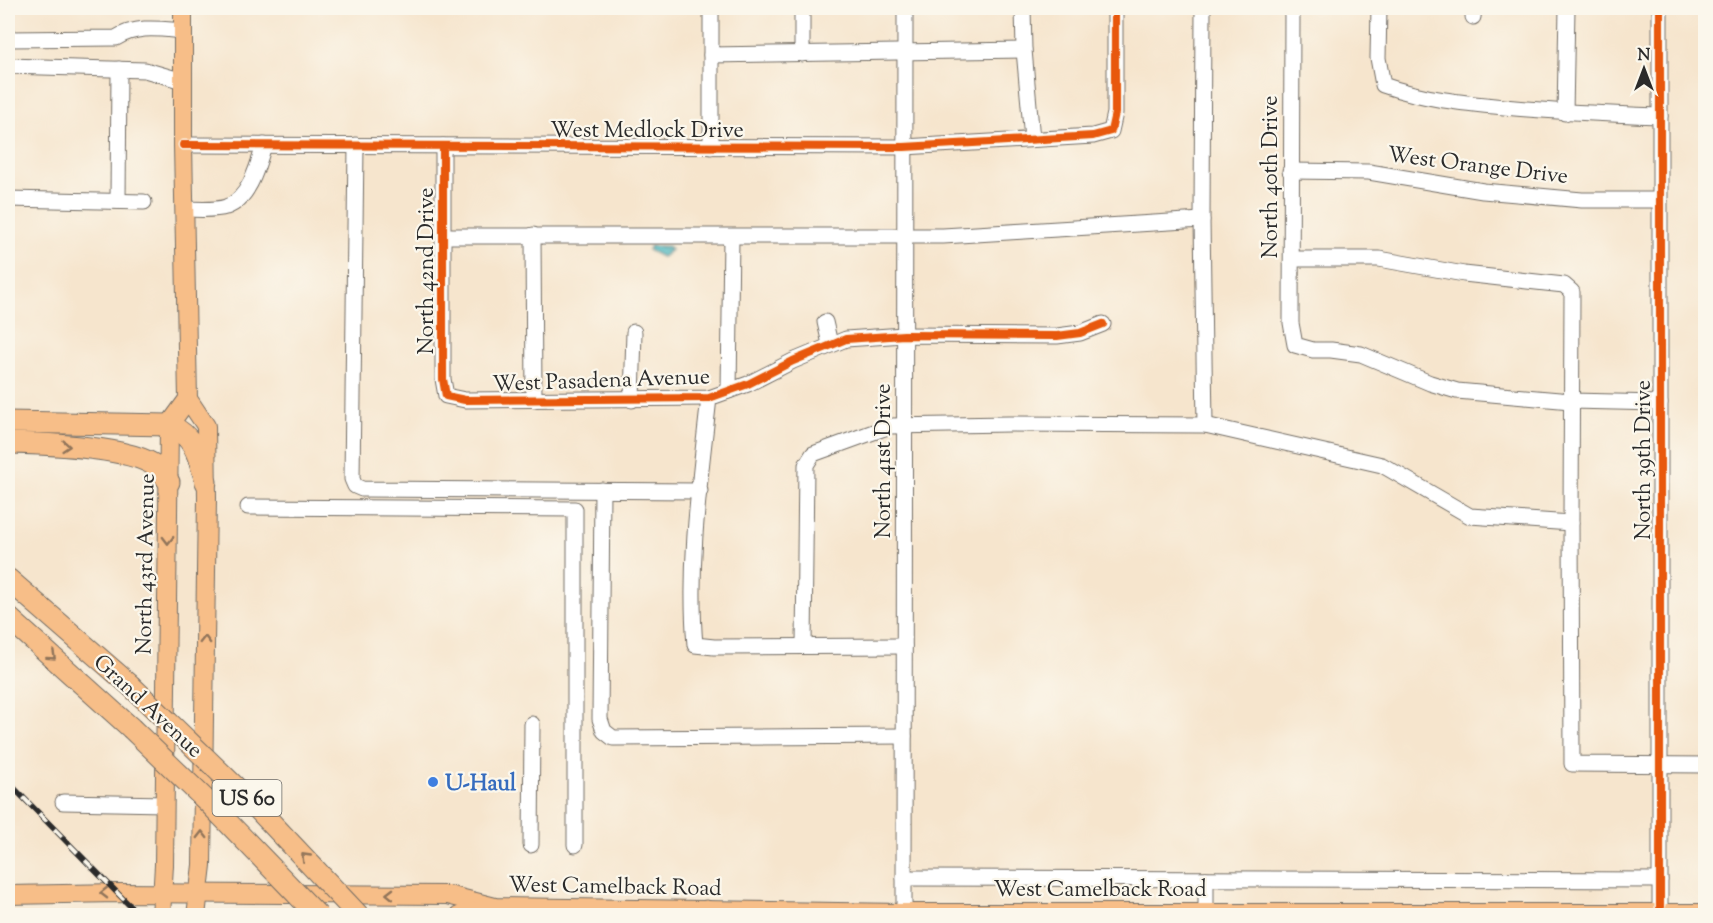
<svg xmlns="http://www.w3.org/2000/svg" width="1713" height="923" font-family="'Sorts Mill Goudy',serif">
<defs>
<pattern id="water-waves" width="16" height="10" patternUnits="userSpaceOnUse" patternTransform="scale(1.5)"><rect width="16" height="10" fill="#47b6be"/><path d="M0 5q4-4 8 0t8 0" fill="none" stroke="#3b949b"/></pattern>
</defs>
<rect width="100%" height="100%" fill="#fbf7ec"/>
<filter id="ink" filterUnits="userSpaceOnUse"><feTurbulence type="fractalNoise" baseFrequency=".0167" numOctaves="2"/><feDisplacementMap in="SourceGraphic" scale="12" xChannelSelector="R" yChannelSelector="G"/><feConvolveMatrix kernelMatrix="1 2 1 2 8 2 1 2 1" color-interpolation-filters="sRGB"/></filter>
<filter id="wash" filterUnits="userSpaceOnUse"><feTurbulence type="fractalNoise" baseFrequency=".008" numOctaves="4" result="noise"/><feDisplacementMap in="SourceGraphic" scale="24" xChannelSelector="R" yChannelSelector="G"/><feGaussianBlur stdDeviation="1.35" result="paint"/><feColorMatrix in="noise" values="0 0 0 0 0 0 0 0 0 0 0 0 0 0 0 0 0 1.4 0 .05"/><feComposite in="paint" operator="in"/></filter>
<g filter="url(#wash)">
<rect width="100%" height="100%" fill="#f6e5cd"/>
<polygon fill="url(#water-waves)" stroke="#397074" stroke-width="1.5" points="650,246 668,246 671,250 662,257 648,250"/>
</g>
<g filter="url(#ink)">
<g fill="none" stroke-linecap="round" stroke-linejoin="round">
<defs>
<g id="minor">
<polyline points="802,8 802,54"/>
<polyline points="1023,8 1024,50 1032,139"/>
<polyline points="1203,8 1202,220 1205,425"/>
<polyline points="1292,8 1291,323 1295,345 1313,350 1331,350 1361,354 1430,383 1457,391 1571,401 1660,403"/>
<path d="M1379 8 1378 58 1383 85C1423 99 1462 103 1504 107 1556 112 1608 114 1660 116"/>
<polyline points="1660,8 1660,913"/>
<polyline points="1473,17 1474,8"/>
<path d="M8 39 116 38C137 25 159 29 183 31"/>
<polyline points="711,55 1024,50"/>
<polyline points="8,66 145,70 183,81"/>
<polyline points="1565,113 1567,8"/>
<polyline points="183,145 904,147 1093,136 1111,131 1115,113 1115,8"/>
<polyline points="356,145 352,479 355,486 362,489 700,491"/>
<polyline points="443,146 443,379 446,396 465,400 709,398 748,384 793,361 846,339 904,335 1057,336 1080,333 1103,324"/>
<polyline points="711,147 711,8"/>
<polyline points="1290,171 1369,172 1483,191 1582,200 1660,200"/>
<polyline points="8,199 144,202"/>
<polyline points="118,201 119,69"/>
<path d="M184 209C197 209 214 211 226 207 249 200 258 165 264 145"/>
<polyline points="533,235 534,400"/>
<polyline points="443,236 943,236 1202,220"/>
<polyline points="1292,259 1379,259 1464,274 1564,285 1572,292 1571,523 1572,764 1706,765"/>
<polyline points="825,322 830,344"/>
<polyline points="729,391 731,237"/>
<path d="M709 398C700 480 688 562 695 645L714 647 904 646"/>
<polyline points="632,400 634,332"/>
<polyline points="602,490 600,719 604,731 613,738 904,736"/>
<polyline points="248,507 575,509 575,845"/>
<polyline points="804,646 806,465 813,454 890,426 1009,424 1205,425 1382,465 1470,516 1571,523"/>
<polyline points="63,802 165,804"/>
<polyline points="531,845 532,724"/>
<polyline points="904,878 1660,880"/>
<polyline points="1206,879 1206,912"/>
<polyline points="904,916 905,8"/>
</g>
<g id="major">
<polyline points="183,8 183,145 188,399 206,426 207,498 202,865 196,916"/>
<polyline points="8,895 118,893 448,895 495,907 904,913 1706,913"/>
<polyline points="161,916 164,865 169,425 188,399"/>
<polyline points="459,916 492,907"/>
</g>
<g id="highway">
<path d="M8 422 169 425C195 436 199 458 206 482"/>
<path d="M8 443C43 444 130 446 157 467 162 471 165 477 169 482"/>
<polyline points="8,579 130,685"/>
<polyline points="8,617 131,728"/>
<polyline points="706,911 706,916"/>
</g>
</defs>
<use href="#minor" stroke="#726c64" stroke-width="17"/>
<use href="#major" stroke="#726c64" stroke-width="20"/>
<use href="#highway" stroke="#726c64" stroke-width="23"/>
<use href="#minor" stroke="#fff" stroke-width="15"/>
<use href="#major" stroke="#f7be88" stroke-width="18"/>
<use href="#highway" stroke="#f7be88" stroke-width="21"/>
<defs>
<polyline id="rail" points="8,782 140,916"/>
</defs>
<use href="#rail" stroke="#2b2b2b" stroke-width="6"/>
<use href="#rail" stroke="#fbf7ec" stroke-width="4" stroke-dasharray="11" stroke-linecap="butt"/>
<defs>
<g id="highway-bridge">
<polyline points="130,685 258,809 359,916"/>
<polyline points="131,728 210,804 318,916"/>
</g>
</defs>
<use href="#highway-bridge" stroke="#726c64" stroke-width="23" stroke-linecap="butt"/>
<use href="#highway-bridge" stroke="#f7be88" stroke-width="21"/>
<defs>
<g id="cycleway">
<polyline points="1660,8 1660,913"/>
<polyline points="183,145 904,147 1093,136 1111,131 1115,113 1115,8"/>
<polyline points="443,146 443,379 446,396 465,400 709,398 748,384 793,361 846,339 904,335 1057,336 1080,333 1103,324"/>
</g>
</defs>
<use href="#cycleway" stroke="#fbf7ec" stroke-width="11"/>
<use href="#cycleway" stroke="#e8590c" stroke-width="8"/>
</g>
<defs><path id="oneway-chevron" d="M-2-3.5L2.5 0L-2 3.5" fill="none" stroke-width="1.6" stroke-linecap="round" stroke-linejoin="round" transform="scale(1.5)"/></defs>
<g stroke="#91745a">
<use href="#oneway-chevron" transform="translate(66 446) rotate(5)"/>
<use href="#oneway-chevron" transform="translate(168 540) rotate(91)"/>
<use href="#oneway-chevron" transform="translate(205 640) rotate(-89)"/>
<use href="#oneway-chevron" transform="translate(52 656) rotate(42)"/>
<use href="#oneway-chevron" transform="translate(202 835) rotate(-90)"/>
<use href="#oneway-chevron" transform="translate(305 857) rotate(-134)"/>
<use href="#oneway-chevron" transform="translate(104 893) rotate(179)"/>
<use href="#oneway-chevron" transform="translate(390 894) rotate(-179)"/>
</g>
</g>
<circle fill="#3f7fe0" stroke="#fbf7ec" stroke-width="2" cx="433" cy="782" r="6"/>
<g text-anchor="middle" stroke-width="4.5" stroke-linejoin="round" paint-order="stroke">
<rect fill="#fbf7ec" stroke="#696865" stroke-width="1.5" x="212.5" y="780" width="69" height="36" rx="4.5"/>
<g font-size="21" font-weight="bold" fill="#2b2b2b">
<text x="247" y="805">US 60</text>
</g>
<g font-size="22" fill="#2b2b2b" stroke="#fbf7ec">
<text x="647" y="137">West Medlock Drive</text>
<text transform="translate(1478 164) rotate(7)" y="8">West Orange Drive</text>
<text transform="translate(1269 177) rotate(-90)" y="8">North 40th Drive</text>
<text transform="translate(425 271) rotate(-90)" y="8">North 42nd Drive</text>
<text transform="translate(601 379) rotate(-2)" y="8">West Pasadena Avenue</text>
<text transform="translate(1642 460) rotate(-90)" y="8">North 39th Drive</text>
<text transform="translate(882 461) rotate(-90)" y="8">North 41st Drive</text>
<text transform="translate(144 564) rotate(-89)" y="8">North 43rd Avenue</text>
<text transform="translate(149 705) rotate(43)" y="8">Grand Avenue</text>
<text transform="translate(615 885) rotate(1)" y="8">West Camelback Road</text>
<text x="1100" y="896">West Camelback Road</text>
</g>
<g font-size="22" font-weight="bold" fill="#366cbe" stroke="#fbf7ec" text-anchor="start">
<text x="445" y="790">U-Haul</text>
</g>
</g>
<rect width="1713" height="923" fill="none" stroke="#fbf7ec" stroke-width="30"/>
<g transform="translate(1644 69)" stroke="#fbf7ec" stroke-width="4.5" paint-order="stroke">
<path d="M0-4.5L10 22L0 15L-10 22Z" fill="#2b2b2b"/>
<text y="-9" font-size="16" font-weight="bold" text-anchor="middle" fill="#2b2b2b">N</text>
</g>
</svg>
